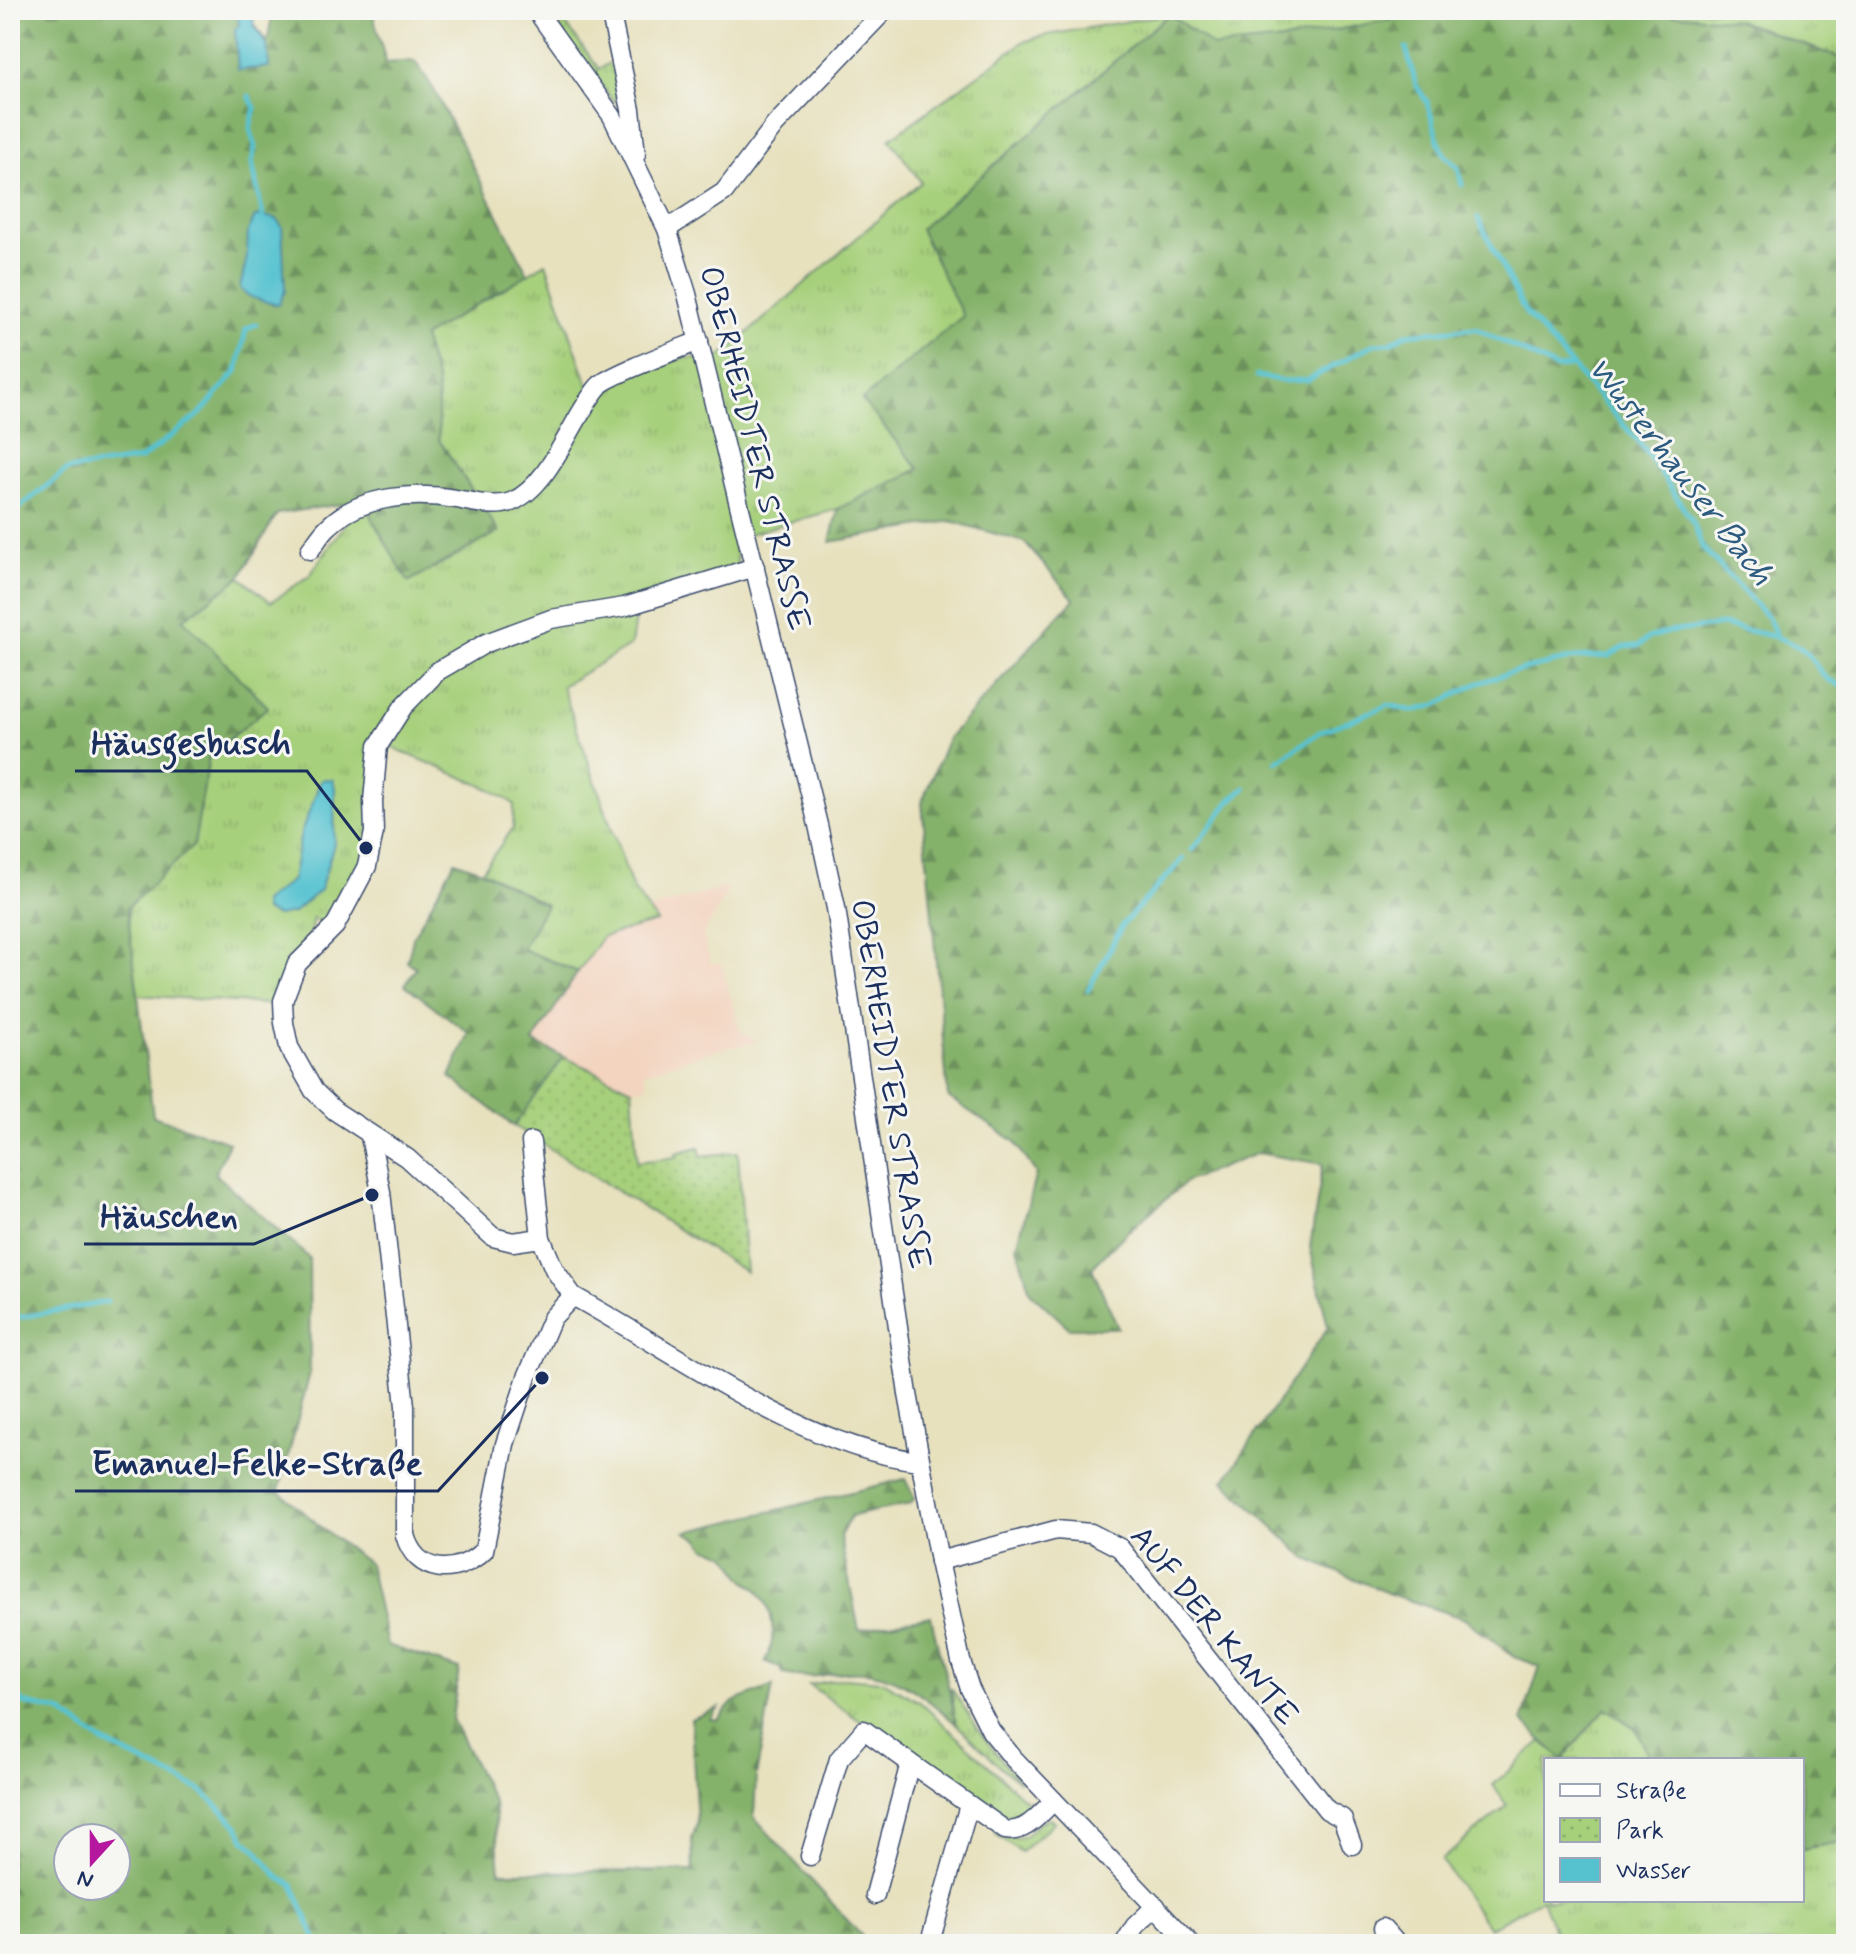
<svg xmlns="http://www.w3.org/2000/svg" width="1856" height="1954" font-family="Mynerve,sans-serif">
<defs>
<pattern id="grass-tufts" width="24" height="20" patternUnits="userSpaceOnUse" patternTransform="scale(2)"><rect width="24" height="20" fill="#a7d07b"/><path d="M3 7l-1-3M5 7V3M7 7l1-3M15 17l-1-3M17 17v-4M19 17l1-3" fill="none" stroke="#8fb36d"/></pattern>
<pattern id="forest-firs" width="22" height="20" patternUnits="userSpaceOnUse" patternTransform="scale(2)"><rect width="22" height="20" fill="#85b26b"/><path d="M5 1l3.5 6h-7zM16 11l3.5 6h-7z" fill="#6c915b"/></pattern>
<pattern id="park-dots" width="8" height="8" patternUnits="userSpaceOnUse" patternTransform="scale(2)"><rect width="8" height="8" fill="#a7d07b"/><path d="M2 2h.1M6 6h.1" fill="none" stroke="#8fb36d" stroke-width="1.8" stroke-linecap="round"/></pattern>
</defs>
<rect width="100%" height="100%" fill="#f6f6f2"/>
<filter id="ink" filterUnits="userSpaceOnUse"><feTurbulence type="fractalNoise" baseFrequency=".0125" numOctaves="2"/><feDisplacementMap in="SourceGraphic" scale="16" xChannelSelector="R" yChannelSelector="G"/><feConvolveMatrix kernelMatrix="1 2 1 2 8 2 1 2 1" color-interpolation-filters="sRGB"/></filter>
<filter id="wash" filterUnits="userSpaceOnUse"><feTurbulence type="fractalNoise" baseFrequency=".006" numOctaves="4" result="noise"/><feDisplacementMap in="SourceGraphic" scale="32" xChannelSelector="R" yChannelSelector="G"/><feGaussianBlur stdDeviation="1.8" result="paint"/><feColorMatrix in="noise" values="0 0 0 0 0 0 0 0 0 0 0 0 0 0 0 0 0 1.4 0 .05"/><feComposite in="paint" operator="in"/></filter>
<g filter="url(#wash)">
<rect width="100%" height="100%" fill="#e7e1be"/>
<polygon fill="#f3d4bf" points="730,886 703,936 711,964 721,963 741,1032 759,1042 712,1051 644,1073 648,1085 632,1089 533,1043 602,937 656,922 647,910"/>
<g fill="url(#grass-tufts)" stroke="#61806c" stroke-width="2">
<polygon points="1175,10 1441,10 1284,40 1214,47 963,316 919,469 838,509 734,538 739,577 637,604 631,645 562,686 632,887 657,922 602,937 578,972 522,949 546,905 482,871 513,828 514,804 490,789 391,747 384,748 368,852 327,930 313,918 310,933 283,980 278,1005 138,995 126,907 194,845 209,756 267,707 183,619 240,577 271,602 309,576 362,500 481,504 439,440 437,382 422,337 546,263 588,385 684,358 719,358 921,182 890,139 1023,42 1042,36 1169,14"/>
<polygon points="1622,10 1846,10 1846,60 1737,20"/>
<polygon points="559,15 599,69 615,60 618,99 613,101 553,19"/>
<polygon points="845,1678 882,1681 920,1702 1029,1803 1019,1816 1008,1820 996,1816 809,1685"/>
<polygon points="951,1688 984,1738 1020,1782 1005,1771 956,1724"/>
<polygon points="1606,1708 1636,1729 1651,1760 1546,1760 1546,1900 1802,1900 1802,1849 1846,1841 1846,1944 1559,1944 1542,1899 1489,1928 1441,1860 1507,1806 1493,1785 1542,1741 1562,1759"/>
<path d="M1050 1818 1054 1822 1021 1852 994 1833C1039 1847 1021 1826 1050 1818Z"/>
</g>
<g fill="url(#forest-firs)" stroke="#507064" stroke-width="2" fill-rule="evenodd">
<path d="M10 10H245L267 43 273 10H372L386 63 415 61 433 88 528 274 423 337 437 382 439 440 499 532 408 582 362 501 277 514 240 577 183 619 268 707 209 756 194 845 127 908 153 1116 229 1142 215 1174 309 1258 310 1373 279 1491 323 1529 369 1564 387 1645 459 1669 452 1719 494 1803 500 1872 693 1871 692 1838 697 1824 691 1719 719 1708 710 1719 718 1720 733 1702 773 1686 756 1776 754 1817 869 1944H10ZM68 1838H116V1886H68Z"/>
<polygon points="1441,10 1622,10 1737,20 1846,60 1846,1841 1802,1849 1802,1760 1651,1760 1636,1729 1606,1708 1562,1760 1522,1721 1540,1666 1514,1657 1465,1619 1390,1594 1307,1559 1224,1481 1328,1327 1310,1247 1323,1164 1258,1153 1187,1181 1127,1232 1092,1268 1118,1328 1069,1328 1030,1292 1017,1247 1036,1173 1014,1141 948,1097 922,802 948,738 1074,599 1024,542 951,521 830,542 838,509 919,469 862,400 963,316 920,229 1169,14 1214,47 1284,40"/>
<polygon points="455,861 482,871 546,905 522,949 578,972 533,1042 564,1057 514,1126 450,1077 469,1033 405,985 416,967 407,962 414,935"/>
<path d="M905 1479 915 1498 910 1504 851 1516 840 1536 859 1630 931 1616C938 1653 951 1687 956 1724 923 1695 892 1667 845 1672 820 1675 809 1680 783 1674L780 1668 765 1661C777 1641 775 1610 758 1591 754 1586 747 1583 743 1579 729 1561 734 1553 706 1548L699 1539 686 1532Z"/>
</g>
<polygon fill="url(#park-dots)" stroke="#61806c" stroke-width="2" points="564,1057 632,1089 637,1162 677,1157 676,1153 699,1147 701,1156 738,1152 746,1272 514,1126"/>
<g fill="#56c2d0" stroke="#387897" stroke-width="2">
<polygon points="238,16 253,16 254,25 267,46 269,67 238,70 235,29 239,25"/>
<path d="M263 216 277 219 282 227 285 291 278 305C265 301 247 299 240 288L247 257 248 231 255 217Z"/>
<polygon points="326,779 333,780 335,788 334,844 320,890 293,913 277,916 264,911 263,902 292,880 301,833 321,780"/>
</g>
<g fill="none" stroke-linecap="round" stroke-linejoin="round">
<g stroke="#56c2d0" stroke-width="5">
<polyline points="1406,48 1416,85 1427,102 1438,140 1445,155 1458,168 1462,185"/>
<polyline points="249,96 255,108 250,128 255,146 252,162 263,216"/>
<path d="M1478 218 1525 312 1643 447 1693 522 1702 547 1769 619 1777 637C1785 641 1795 644 1802 649 1821 664 1817 682 1846 686"/>
<polyline points="1257,376 1284,381 1308,380 1374,344 1390,343 1406,334 1475,328 1556,368 1570,367"/>
<polyline points="10,515 67,470 141,459 200,414 237,371 246,329 256,324"/>
<polyline points="1276,762 1320,732 1389,705 1413,711 1436,705 1476,684 1512,672 1575,658 1609,656 1624,647 1638,646 1648,638 1668,632 1722,625 1777,637"/>
<polyline points="1192,850 1231,800 1245,788"/>
<polyline points="1088,990 1123,924 1183,859"/>
<polyline points="10,1319 107,1302"/>
<polyline points="10,1686 23,1703 60,1711 101,1741 202,1791 238,1826 244,1839 256,1849 279,1878 293,1885 318,1944"/>
</g>
</g>
</g>
<g filter="url(#ink)">
<g fill="none" stroke-linecap="round" stroke-linejoin="round">
<defs>
<g id="minor">
<polyline points="536,10 612,116 667,229 687,294 818,825 836,908 908,1394 939,1561 961,1661 970,1689 991,1731 1013,1758 1191,1944"/>
<polyline points="610,10 631,110 636,154"/>
<polyline points="667,229 724,192 775,125 885,10"/>
<path d="M310 550C316 542 322 532 329 526 361 495 416 492 456 499 473 502 495 508 511 502 551 486 572 417 599 386 607 376 682 348 699 341"/>
<path d="M370 1136 381 1192 405 1406V1535C416 1575 457 1577 484 1550L505 1444 527 1377 552 1318 573 1296C677 1353 801 1447 919 1461"/>
<polyline points="531,1142 541,1238 554,1269 573,1296"/>
<polyline points="541,1238 513,1242 493,1237 407,1158 335,1111 314,1091 289,1047 284,1023 283,1001 297,964 335,926 367,866 374,832 373,801 378,746 403,707 438,671 486,643 551,619 624,607 755,567"/>
<polyline points="939,1561 1056,1530 1091,1533 1120,1548 1327,1810 1342,1818 1352,1845"/>
<polyline points="810,1856 839,1759 864,1730 910,1763"/>
<path d="M875 1895 910 1763 1005 1830C1026 1834 1040 1813 1054 1801"/>
<polyline points="1383,1928 1397,1944"/>
<polyline points="932,1935 969,1805"/>
<polyline points="1124,1944 1135,1926 1156,1906"/>
</g>
</defs>
<use href="#minor" stroke="#3a4a6c" stroke-width="21"/>
<use href="#minor" stroke="#fff" stroke-width="18"/>
</g>
</g>
<g text-anchor="middle" stroke-width="6" stroke-linejoin="round" paint-order="stroke">
<g font-size="32" fill="#1b2f5e" stroke="#f6f6f2">
<text transform="translate(756 448) rotate(76)" y="11">OBERHEIDTER STRASSE</text>
<text transform="translate(892 1084) rotate(81)" y="11">OBERHEIDTER STRASSE</text>
<text transform="translate(1215 1625) rotate(51)" y="11">AUF DER KANTE</text>
</g>
<g font-size="34" font-style="italic" fill="#2d5b80" stroke="#f6f6f2">
<text transform="translate(1682 470) rotate(52)" y="12">Wusterhauser Bach</text>
</g>
</g>
<path fill="none" stroke="#1b2f5e" stroke-width="3" d="M366 848L307 771H75M372 1195L254 1244H84M542 1378L438 1491H75"/>
<g fill="#1b2f5e" stroke="#f6f6f2" stroke-width="3">
<circle cx="366" cy="848" r="8"/>
<circle cx="372" cy="1195" r="8"/>
<circle cx="542" cy="1378" r="8"/>
</g>
<g font-size="34" text-anchor="middle" font-weight="bold" fill="#1b2f5e" stroke="#f6f6f2" stroke-width="6" stroke-linejoin="round" paint-order="stroke">
<text x="191" y="754">Häusgesbusch</text>
<text x="169" y="1227">Häuschen</text>
<text x="257" y="1474">Emanuel-Felke-Straße</text>
</g>
<rect width="1856" height="1954" fill="none" stroke="#f6f6f2" stroke-width="40"/>
<rect x="1544" y="1758" width="260" height="144" fill="#f6f6f2" stroke="#9ea6b7" stroke-width="2"/>
<rect x="1560" y="1784" width="40" height="12" fill="#ffffff" stroke="#9ea6b7" stroke-width="2"/>
<text x="1616" y="1798" font-size="24" fill="#1b2f5e">Straße</text>
<rect x="1560" y="1818" width="40" height="24" fill="url(#park-dots)" stroke="#9ea6b7" stroke-width="2"/>
<text x="1616" y="1838" font-size="24" fill="#1b2f5e">Park</text>
<rect x="1560" y="1858" width="40" height="24" fill="#56c2d0" stroke="#9ea6b7" stroke-width="2"/>
<text x="1616" y="1878" font-size="24" fill="#1b2f5e">Wasser</text>
<g transform="translate(92 1862) rotate(201)"><circle r="38" fill="#f6f6f2" stroke="#9ea6b7" stroke-width="2"/>
<path d="M0-6L14 30L0 20L-14 30Z" fill="#b5179e"/>
<text y="-12" font-size="22" font-weight="bold" text-anchor="middle" fill="#1b2f5e">N</text>
</g>
</svg>
